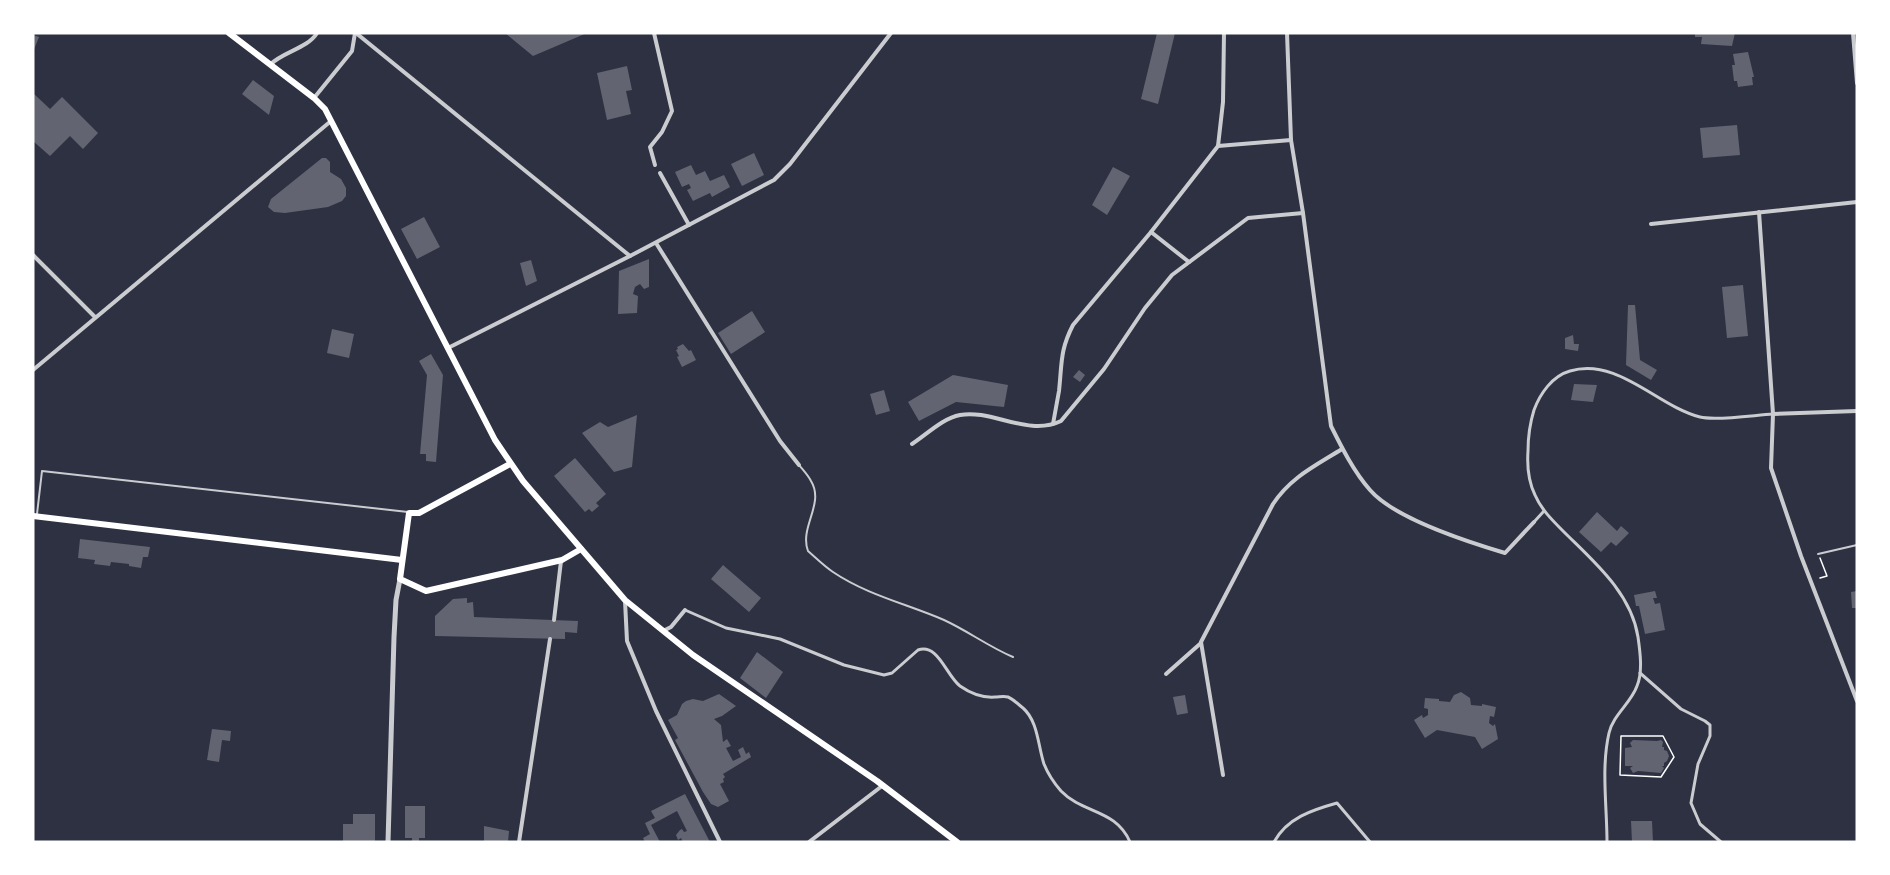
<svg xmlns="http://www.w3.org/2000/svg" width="1890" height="875" font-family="Raleway,sans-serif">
<rect width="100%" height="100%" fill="#2d3142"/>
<g fill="#626471">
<polygon points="505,33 587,33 533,56"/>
<polygon points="1157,33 1175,33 1158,104 1141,99"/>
<polygon points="1695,33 1735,33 1732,46 1701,44 1702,37 1695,37"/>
<polygon points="33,35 39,37 33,52"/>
<polygon points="1748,52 1754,77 1752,77 1753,85 1738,87 1737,81 1734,81 1732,65 1735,65 1733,54"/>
<polygon points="627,66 632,90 626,91 631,114 607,120 597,73"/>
<polygon points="253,80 274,96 269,115 242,94"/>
<polygon points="33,93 50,109 62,97 98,133 83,149 70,136 50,156 33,141"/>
<polygon points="1737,125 1740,155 1703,158 1700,128"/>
<polygon points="754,153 764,175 742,186 731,164"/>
<polygon points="322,158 326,158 330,162 330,172 341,179 346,188 346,196 342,201 328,207 285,213 274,212 268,207 271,199"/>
<polygon points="691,165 696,175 705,171 710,181 724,175 730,187 712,197 710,193 693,201 687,190 691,188 689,184 682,187 675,172"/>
<polygon points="1113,167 1130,176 1107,215 1092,205"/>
<polygon points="424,217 440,247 417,259 401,229"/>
<polygon points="649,259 649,287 644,289 640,284 635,287 633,294 638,296 637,313 618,314 619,271"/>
<polygon points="531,260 537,281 526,286 520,263"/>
<polygon points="1743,285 1748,336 1727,338 1722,287"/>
<polygon points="1628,305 1635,305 1640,360 1657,370 1651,380 1626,365"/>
<polygon points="752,311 765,332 731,354 718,333"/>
<polygon points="332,329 354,334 349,358 327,353"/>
<polygon points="1573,335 1574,344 1579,344 1578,351 1565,349 1565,338"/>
<polygon points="683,344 689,351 691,350 696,360 682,367 677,357 679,356 676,350 678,349 677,347"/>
<polygon points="431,354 443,375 436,462 426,461 426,454 420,454 427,375 419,361"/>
<polygon points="1079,370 1085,375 1080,382 1073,377"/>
<polygon points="953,375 1008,385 1004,407 956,402 919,421 908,402"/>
<polygon points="1574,384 1597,385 1593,402 1571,400"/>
<polygon points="884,390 890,411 876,415 870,394"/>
<polygon points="637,415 632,467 614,472 582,433 600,422 608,427"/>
<polygon points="575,458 606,494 596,503 599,506 592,512 589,509 585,512 554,476"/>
<polygon points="1597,512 1617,531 1621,526 1629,533 1616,546 1611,542 1601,552 1579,532"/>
<polygon points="80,539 150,547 148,557 143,557 141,568 129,566 129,564 111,562 110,566 94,564 95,560 78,558"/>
<polygon points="723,565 761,598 749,612 711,579"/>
<polygon points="1655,591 1657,598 1653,598 1655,604 1660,603 1665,630 1645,634 1639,606 1636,606 1634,595"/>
<polygon points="1857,591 1857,608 1852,608 1851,592"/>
<polygon points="467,598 467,603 473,602 474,617 578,621 577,633 565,632 565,639 435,636 435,616 453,599"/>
<polygon points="757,652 783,672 766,698 740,678"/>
<polygon points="1461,692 1470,698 1471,705 1482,706 1482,704 1496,707 1494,717 1490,716 1489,723 1493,726 1495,724 1498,739 1482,749 1475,737 1437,730 1425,738 1414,720 1422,715 1423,718 1428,715 1428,709 1424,708 1425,698 1439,699 1439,701 1450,702 1454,695"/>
<polygon points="719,694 736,706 722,716 714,719 721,725 723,742 727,739 731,746 726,748 733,761 741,757 738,750 743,747 746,754 749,752 751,757 723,774 725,777 723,779 724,782 720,784 729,801 718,807 711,804 703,792 675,740 678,738 668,720 677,715 682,704 686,701 693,699 703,701"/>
<polygon points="1185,695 1188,713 1177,715 1173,697"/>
<polygon points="212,729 231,731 230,741 222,740 219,762 207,760"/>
<polygon points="1633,740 1657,741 1661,740 1663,742 1662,747 1664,747 1664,750 1667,751 1669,756 1667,761 1664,763 1664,766 1662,766 1664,768 1661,773 1638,771 1633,773 1630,768 1633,766 1625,766 1625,748 1632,747 1630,743"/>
<polygon points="685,794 710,842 683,842 681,838 678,840 676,835 680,830 682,829 684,832 687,831 677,811 651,825 660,842 645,842 643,838 650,834 645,823 655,818 651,811"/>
<polygon points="405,806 425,806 425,838 419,838 419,842 412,842 412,838 405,838"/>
<polygon points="353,814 375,814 375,842 343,842 343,824 353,824"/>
<polygon points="1631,821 1652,821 1653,842 1632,842"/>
<polygon points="484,826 509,831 508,842 484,842"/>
</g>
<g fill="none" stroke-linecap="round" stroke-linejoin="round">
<g stroke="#fff" stroke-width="1.5">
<polyline points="1820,558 1827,576 1820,578"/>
<polygon points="1621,736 1663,736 1674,757 1661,777 1620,775"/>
</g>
<g stroke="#caccd0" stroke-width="2">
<path d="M799 465C803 470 808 475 811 481 825 504 799 527 808 551 816 558 824 566 833 572 867 595 907 604 944 620 968 631 989 647 1013 657"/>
<polyline points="37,514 42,471 408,512"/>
<polyline points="1818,554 1857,545"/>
</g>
<g stroke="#caccd0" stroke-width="3">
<polyline points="1534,522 1544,511"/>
<path d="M685 610 726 628 780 639 844 665 884 675 892 673 918 650C938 643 946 675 960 686 970 693 982 698 995 697 999 697 1004 696 1008 697 1013 699 1019 705 1023 708 1038 721 1038 746 1044 764 1048 774 1054 783 1061 791 1083 814 1116 809 1130 842"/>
<polyline points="1640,673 1681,709 1705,721 1710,725 1710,736 1698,764 1691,803 1700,824 1721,842"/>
<path d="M1274 842C1287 818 1312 810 1337 803L1370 842"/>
<path d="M1607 842C1607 806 1601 768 1609 733 1613 715 1631 703 1637 686 1643 672 1640 651 1638 637 1631 592 1592 560 1563 531 1552 520 1541 509 1535 495 1528 481 1527 466 1528 451 1528 437 1530 423 1534 410 1540 394 1552 376 1570 371 1618 357 1657 406 1700 417 1716 421 1755 415 1773 414"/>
</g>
<g stroke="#caccd0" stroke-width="4">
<polyline points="356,33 630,256"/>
<polyline points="654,33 672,111 662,132 650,147 655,165"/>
<path d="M1287 33 1291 140 1303 213 1331 426C1342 448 1354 472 1370 490 1395 519 1468 542 1505 553L1534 522"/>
<polyline points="1853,33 1857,83"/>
<path d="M271 64C283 52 308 48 317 33"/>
<polyline points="314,98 352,51 355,33"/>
<polyline points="1218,146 1291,140"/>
<polyline points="660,173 689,225"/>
<polyline points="1759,212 1773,414 1771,468 1801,556 1857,701"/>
<polyline points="1651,224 1857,202"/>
<polyline points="1151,232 1189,262"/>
<polyline points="656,243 780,441 799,465"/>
<polyline points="33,255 95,317"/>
<polyline points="448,348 630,256 774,180 790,164 891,33"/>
<polyline points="33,370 331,121"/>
<polyline points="1773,414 1857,411"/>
<path d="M1053 424C1055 413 1057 402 1059 391 1062 363 1060 350 1073 325L1151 232 1218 146 1223 102 1224 33"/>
<path d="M912 444C926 435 943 418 960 415 992 409 1028 437 1061 421L1104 369 1145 308 1172 275 1248 218 1303 213"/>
<polyline points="625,601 627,641 656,711 720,842"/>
<polyline points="554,620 561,561"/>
<polyline points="663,631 671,627 685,610"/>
<polyline points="1166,674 1201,643"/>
<path d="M1223 775 1201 642 1273 504C1291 477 1315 466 1342 449"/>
<polyline points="519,842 550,639"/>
<polyline points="809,842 882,786"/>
</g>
<polyline stroke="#caccd0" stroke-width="5" points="388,842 394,637 396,600 400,579"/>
<g stroke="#fff" stroke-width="6">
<polyline points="229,33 314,98 325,109 495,440 523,481 625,600 693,655 877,781 957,842"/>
<polyline points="510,464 419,513 409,513 400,579 426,591 562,560 581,549"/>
<polyline points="33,516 402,560"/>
</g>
</g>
<rect width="1890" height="875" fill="none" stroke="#ffffff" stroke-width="69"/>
</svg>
